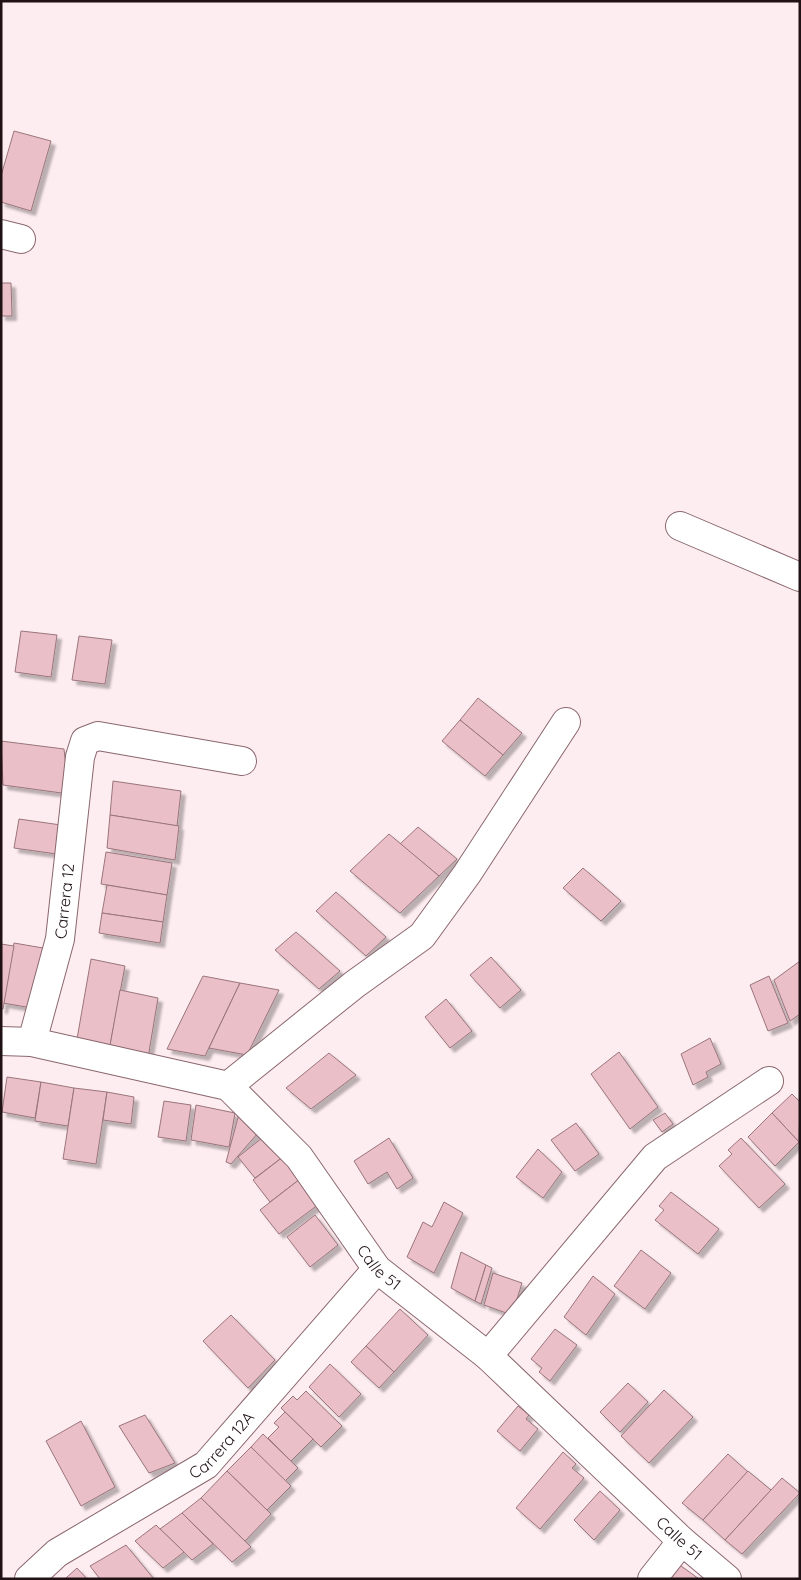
<svg xmlns="http://www.w3.org/2000/svg" width="801" height="1580" font-family="Quicksand,sans-serif">
<defs>
<filter id="shadow"><feDropShadow dx="4.5" dy="4.5" stdDeviation="1" flood-color="#0004"/></filter>
</defs>
<rect width="100%" height="100%" fill="#feedf0"/>
<g fill="#ebbfc7" stroke="#99757c" filter="url(#shadow)">
<polygon points="14,131 51,141 31,211 1,202 1,176"/>
<polygon points="1,283 11,283 12,316 1,316"/>
<polygon points="21,631 57,635 51,677 15,672"/>
<polygon points="79,636 112,640 105,684 72,680"/>
<polygon points="478,698 522,733 503,755 460,720"/>
<polygon points="460,720 503,755 485,776 442,741"/>
<polygon points="1,741 64,749 69,794 3,785"/>
<polygon points="113,781 181,791 177,826 110,815"/>
<polygon points="110,815 179,826 175,860 107,848"/>
<polygon points="19,819 68,826 64,855 14,848"/>
<polygon points="418,827 457,859 439,876 400,844"/>
<polygon points="389,834 439,876 400,913 350,871"/>
<polygon points="106,852 172,863 167,895 101,884"/>
<polygon points="583,868 621,901 601,921 563,888"/>
<polygon points="107,885 167,895 163,922 102,913"/>
<polygon points="336,892 386,937 366,956 316,911"/>
<polygon points="102,913 163,922 160,943 99,933"/>
<polygon points="296,932 340,971 319,989 275,950"/>
<polygon points="14,943 49,949 38,1009 3,1003"/>
<polygon points="1,944 14,946 3,1009 1,1009"/>
<polygon points="491,957 521,990 500,1008 470,975"/>
<polygon points="91,959 125,966 109,1051 77,1039"/>
<polygon points="800,961 800,1014 790,1021 774,980"/>
<polygon points="203,976 240,983 205,1056 167,1049"/>
<polygon points="769,976 788,1023 768,1031 750,985"/>
<polygon points="240,983 279,990 247,1055 209,1048"/>
<polygon points="120,990 158,998 148,1058 109,1051"/>
<polygon points="446,999 472,1031 450,1048 425,1017"/>
<polygon points="710,1038 721,1064 706,1072 708,1077 693,1085 681,1054"/>
<polygon points="619,1052 658,1107 630,1129 591,1074"/>
<polygon points="329,1053 356,1075 311,1109 286,1088"/>
<polygon points="7,1077 41,1082 35,1118 2,1112"/>
<polygon points="41,1082 74,1088 68,1126 35,1121"/>
<polygon points="74,1088 107,1092 96,1164 63,1159"/>
<polygon points="107,1092 134,1097 131,1124 103,1120"/>
<polygon points="792,1094 800,1102 799,1142 772,1113"/>
<polygon points="164,1101 191,1105 186,1141 158,1137"/>
<polygon points="196,1105 235,1113 229,1147 191,1140"/>
<polygon points="665,1113 673,1124 662,1132 653,1120"/>
<polygon points="772,1113 799,1142 775,1166 748,1137"/>
<polygon points="239,1114 264,1126 231,1164 226,1162"/>
<polygon points="576,1123 599,1154 575,1171 551,1140"/>
<polygon points="271,1131 288,1153 255,1178 238,1157"/>
<polygon points="389,1138 413,1178 397,1189 387,1172 368,1184 354,1161"/>
<polygon points="741,1138 785,1184 759,1208 719,1166 732,1154 728,1150"/>
<polygon points="538,1149 562,1172 543,1198 516,1177"/>
<polygon points="288,1153 300,1179 270,1202 253,1180"/>
<polygon points="300,1179 319,1204 279,1234 260,1210"/>
<polygon points="671,1192 719,1229 698,1254 655,1220 664,1210 659,1206"/>
<polygon points="444,1202 463,1213 434,1273 407,1257 423,1222 432,1227"/>
<polygon points="315,1215 338,1245 310,1267 287,1237"/>
<polygon points="641,1250 671,1273 645,1309 614,1286"/>
<polygon points="461,1252 486,1265 475,1301 451,1288"/>
<polygon points="486,1265 492,1268 481,1304 475,1301"/>
<polygon points="493,1273 522,1283 512,1315 484,1305"/>
<polygon points="593,1276 615,1294 586,1335 564,1317"/>
<polygon points="400,1309 428,1335 394,1372 366,1346"/>
<polygon points="231,1315 275,1360 248,1388 203,1341"/>
<polygon points="555,1329 577,1345 550,1381 539,1372 542,1368 531,1359"/>
<polygon points="366,1346 394,1372 379,1388 351,1362"/>
<polygon points="330,1364 361,1394 339,1417 309,1387"/>
<polygon points="628,1383 648,1402 620,1432 600,1412"/>
<polygon points="664,1390 693,1417 649,1463 621,1436"/>
<polygon points="306,1391 342,1426 321,1447 281,1408 293,1396 297,1400"/>
<polygon points="518,1406 529,1415 526,1419 538,1429 520,1451 497,1431"/>
<polygon points="285,1412 313,1439 291,1461 268,1438 279,1427 274,1423"/>
<polygon points="145,1415 175,1463 149,1473 119,1426"/>
<polygon points="81,1421 115,1487 81,1506 46,1441"/>
<polygon points="263,1434 298,1468 285,1481 251,1447"/>
<polygon points="251,1447 291,1486 267,1510 227,1471"/>
<polygon points="563,1452 576,1464 572,1468 584,1478 540,1529 516,1508"/>
<polygon points="728,1454 748,1472 703,1520 682,1503"/>
<polygon points="227,1471 271,1514 245,1541 201,1498"/>
<polygon points="748,1471 771,1490 725,1540 703,1520"/>
<polygon points="782,1478 800,1493 742,1554 725,1540"/>
<polygon points="600,1491 620,1510 594,1540 574,1520"/>
<polygon points="201,1498 251,1547 232,1562 182,1513"/>
<polygon points="182,1513 213,1544 192,1560 160,1529"/>
<polygon points="156,1525 184,1552 163,1568 135,1541"/>
<polygon points="126,1545 149,1573 154,1579 100,1579 90,1566"/>
<polygon points="677,1563 699,1579 665,1579"/>
<polygon points="77,1568 87,1579 65,1579 66,1578"/>
</g>
<g fill="none" stroke-linecap="round" stroke-linejoin="round">
<defs>
<g id="minor">
<polyline points="1,234 21,239"/>
<polyline points="680,526 800,577"/>
<path id="s1" d="M1 1041 32 1042 228 1086 299 1157 377 1269 488 1356 682 1541 727 1579"/>
<path id="s2" d="M32 1042 60 939 80 757 85 741 98 736 242 761"/>
<polyline points="228,1086 355,984 422,936 467,874 566,722"/>
<polyline points="488,1356 655,1157 769,1081"/>
<path id="s3" d="M29 1579 57 1553 206 1465 377 1269"/>
<polyline points="652,1579 682,1541"/>
</g>
</defs>
<use href="#minor" stroke="#8a676e" stroke-width="30"/>
<use href="#minor" stroke="#fff" stroke-width="28"/>
</g>
<g text-anchor="middle" stroke-width="4" stroke-linejoin="round" paint-order="stroke">
<g font-size="16" fill="#1f1114" stroke="#fff">
<text dy="6" stroke="none"><textPath href="#s2" startOffset="145">Carrera 12</textPath></text>
<text dy="6" stroke="none"><textPath href="#s1" startOffset="469">Calle 51</textPath></text>
<text dy="6" stroke="none"><textPath href="#s3" startOffset="236">Carrera 12A</textPath></text>
<text dy="6" stroke="none"><textPath href="#s1" startOffset="874">Calle 51</textPath></text>
</g>
</g>
<rect width="801" height="1580" fill="none" stroke="#1f1114" stroke-width="5"/>
</svg>
